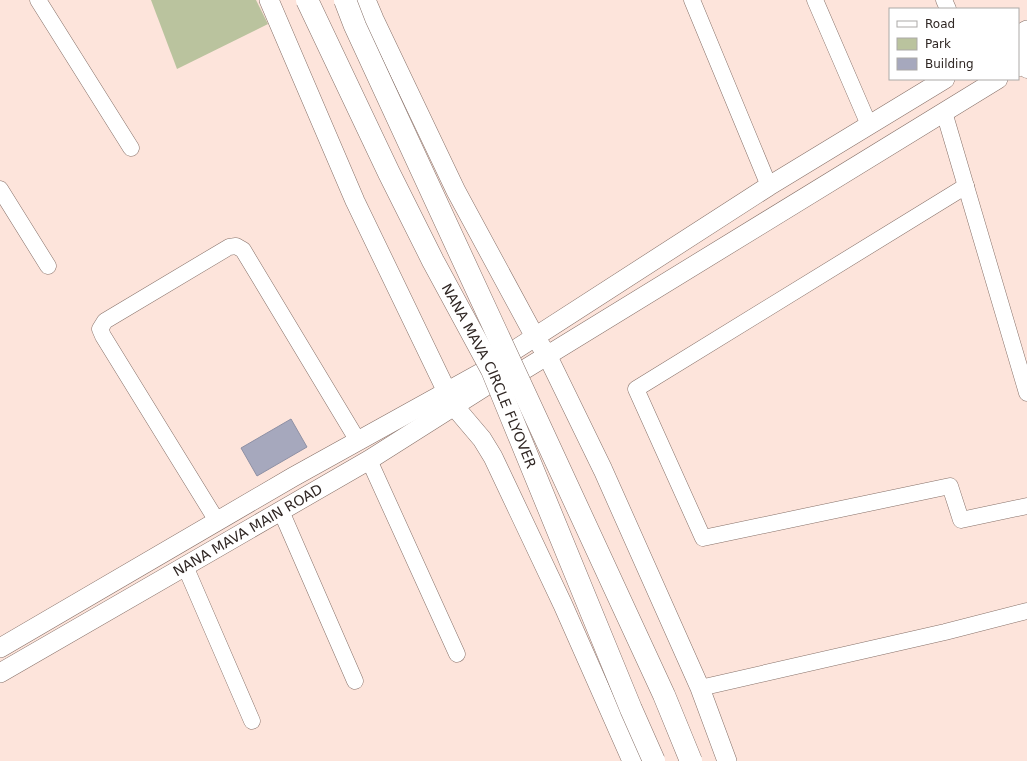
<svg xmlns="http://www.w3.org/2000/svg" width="1027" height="761" font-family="'DejaVu Sans',sans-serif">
<rect width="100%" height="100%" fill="#fde4db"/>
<polygon fill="#bac39e" points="151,0 256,0 268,24 177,69"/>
<polygon fill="#a6a8bd" stroke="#8e90a4" points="291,419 307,447 257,476 241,448"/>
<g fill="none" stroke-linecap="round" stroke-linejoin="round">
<defs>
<g id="minor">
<polyline points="38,0 131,148"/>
<polyline points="692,0 769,186"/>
<polyline points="815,0 869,125"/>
<polyline points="944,0 948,9"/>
<polyline points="1020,34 1027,70"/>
<polyline points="944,112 1027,393"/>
<polyline points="966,186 636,389 703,538 950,486 961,520 1027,506"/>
<polyline points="0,189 48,266"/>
<polyline points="369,460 457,654"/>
<polyline points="281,511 355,681"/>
<polyline points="217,521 103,336 100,329 105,321 229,247 236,246 243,250 358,441"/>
<polyline points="185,566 252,721"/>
<polyline points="700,688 945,632 1027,611"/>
</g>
<g id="tertiary">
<polyline points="269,0 355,201 447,392 454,406 482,439 493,457 563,605 632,761"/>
<polyline points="366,0 374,19 456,191 535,337 547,355 603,470 700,688 727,761"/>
<polyline points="1018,35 1027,30"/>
<polyline points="1018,67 1027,61"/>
<polyline points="510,353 769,186 945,79"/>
<polyline points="522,371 998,79"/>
<polyline points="0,648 293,477 486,370"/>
<path id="s1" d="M0 673 369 460 492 382"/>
</g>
</defs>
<use href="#minor" stroke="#867068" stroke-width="17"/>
<use href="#tertiary" stroke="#867068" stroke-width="20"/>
<use href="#minor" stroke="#fff" stroke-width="16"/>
<use href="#tertiary" stroke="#fff" stroke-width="19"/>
<defs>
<g id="trunk-bridge">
<path id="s2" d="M307 0 389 173 433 261 492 370 631 709 654 761"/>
<polyline points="345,0 355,26 664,695 691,761"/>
</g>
</defs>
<use href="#trunk-bridge" stroke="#867068" stroke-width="23" stroke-linecap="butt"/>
<use href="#trunk-bridge" stroke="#fff" stroke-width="22"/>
</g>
<g text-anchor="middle" stroke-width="3.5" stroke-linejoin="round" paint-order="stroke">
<g font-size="14" fill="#302724" stroke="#fff">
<text dy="5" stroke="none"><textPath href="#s2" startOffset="418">NANA MAVA CIRCLE FLYOVER</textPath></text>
<text dy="5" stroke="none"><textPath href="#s1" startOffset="286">NANA MAVA MAIN ROAD</textPath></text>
</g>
</g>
<rect x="889" y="8" width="130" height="72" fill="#ffffff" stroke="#aca9a7"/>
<rect x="897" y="21" width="20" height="6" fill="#ffffff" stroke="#aca9a7"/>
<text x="925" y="28" font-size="12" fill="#302724">Road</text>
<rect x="897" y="38" width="20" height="12" fill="#bac39e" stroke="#aca9a7"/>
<text x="925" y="48" font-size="12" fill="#302724">Park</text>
<rect x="897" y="58" width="20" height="12" fill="#a6a8bd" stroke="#aca9a7"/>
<text x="925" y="68" font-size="12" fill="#302724">Building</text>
</svg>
